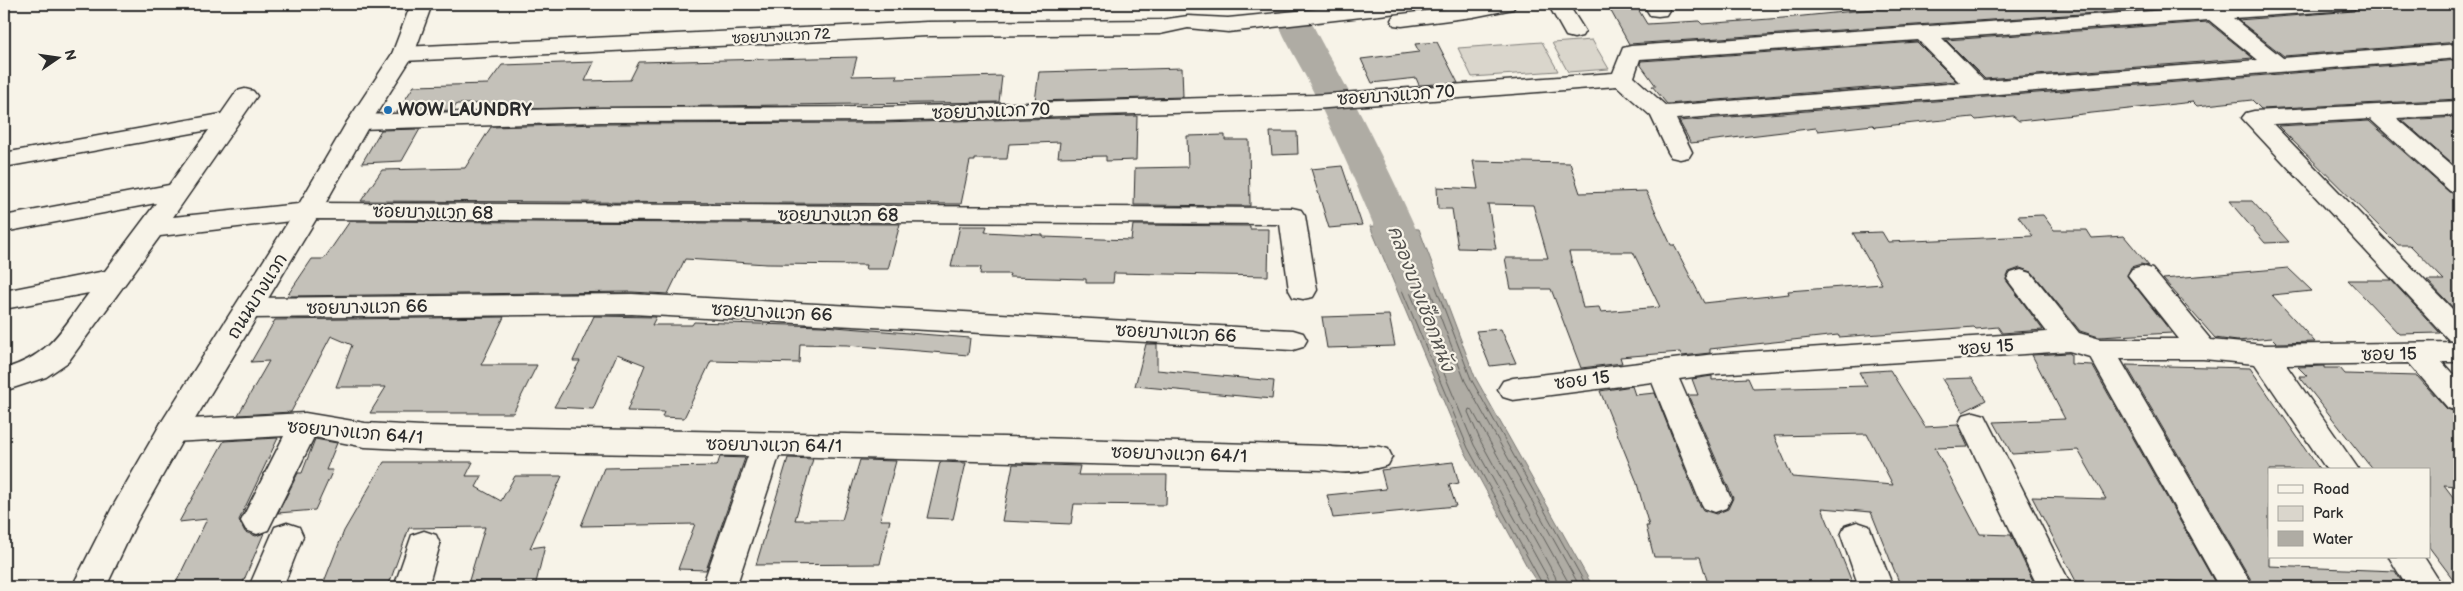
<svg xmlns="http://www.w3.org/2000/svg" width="2463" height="591" font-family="'Balsamiq Sans','Playpen Sans Thai',sans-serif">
<rect width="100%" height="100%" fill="#f7f3e8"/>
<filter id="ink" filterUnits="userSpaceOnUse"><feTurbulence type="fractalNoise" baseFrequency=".02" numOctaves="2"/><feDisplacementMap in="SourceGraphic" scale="10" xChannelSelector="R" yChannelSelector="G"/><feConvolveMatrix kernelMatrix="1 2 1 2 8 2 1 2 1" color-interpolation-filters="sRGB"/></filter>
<g filter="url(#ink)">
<g fill="#dad6cc" stroke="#82807c">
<polygon points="1592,40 1609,69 1568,72 1552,43"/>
<polygon points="1542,42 1558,71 1472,77 1458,48"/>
</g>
<polygon fill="#afaca4" stroke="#7a7874" points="1370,226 1419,229 1475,377 1593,587 1540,587 1529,570 1464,450"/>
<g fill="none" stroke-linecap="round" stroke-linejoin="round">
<g stroke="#605f5b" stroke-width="1">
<polygon points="1403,247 1406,248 1429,307 1427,310 1424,309 1400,250"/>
<polyline points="1544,587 1468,448 1379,235 1381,232 1416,235 1471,379 1587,587"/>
<polyline points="1550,587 1549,580 1474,445 1389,242 1390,239 1411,241 1465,381 1580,587"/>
<polyline points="1558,587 1555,576 1481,442 1468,412 1469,409 1472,410 1571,587"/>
</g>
<path fill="#afaca4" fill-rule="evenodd" d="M1272 4H1304C1315 35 1334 62 1349 92 1381 154 1412 216 1438 281L1432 291 1417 295 1402 291 1396 281C1371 216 1343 152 1312 89 1299 61 1279 34 1272 4Z"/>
</g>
<g fill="#c4c1b9" stroke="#2b2b2b" fill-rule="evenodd">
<polygon points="1607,4 1635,4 1647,24 1699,21 1702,24 1783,18 1925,4 2232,4 1629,44"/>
<polygon points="2359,4 2459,4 2459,42 2284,56 2238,20 2354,11"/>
<polygon points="2208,22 2253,58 1985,79 1946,40"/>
<polygon points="1437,42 1458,83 1419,85 1416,78 1372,83 1361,59 1419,52 1415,44"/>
<polygon points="1917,42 1956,81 1667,104 1652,86 1656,86 1640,64 1641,61"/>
<polygon points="857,57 852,76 897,75 896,79 1002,76 999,102 502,109 506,103 457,104 453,110 397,112 414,86 488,84 502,65 594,62 585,81 630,80 639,62"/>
<polygon points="2459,60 2459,99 2261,109 2252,100 2197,106 2193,102 2019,121 2013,116 1976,120 1973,117 1875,127 1873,125 1818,131 1816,128 1691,143 1679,121"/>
<polygon points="1182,68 1183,97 1035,101 1039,72"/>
<polygon points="1137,116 1136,160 1106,161 1106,156 1058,157 1060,142 1009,144 1007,159 975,159 975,161 970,161 961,204 361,201 382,170 465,168 491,127 601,124 882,123"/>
<polygon points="2459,117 2459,170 2402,120"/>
<polygon points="2369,121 2449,192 2459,195 2459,314 2427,280 2444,280 2410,245 2398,245 2278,126"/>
<polygon points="420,129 402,161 362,163 381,130"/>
<polygon points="1270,132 1297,132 1298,154 1272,155"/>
<polygon points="1225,135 1225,140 1249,140 1250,206 1134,205 1135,168 1188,167 1187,136"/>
<path d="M1473 161 1570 163 1580 193 1646 191 1671 245H1674L1704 303 1789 294 1788 291 1882 284 1853 233 1882 232 1888 242 2033 236 2018 216 2043 215 2054 230H2087L2092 238 2124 236 2149 266 2141 264 2131 267 2127 276 2172 333 2099 337 2080 331 2032 272 2020 268 2009 272 2006 280 2043 330 2002 333 1998 327 1976 329 1974 327 1839 337 1838 335 1710 349V353L1682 356 1680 352 1620 357 1622 363 1581 368 1551 289H1511L1505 258H1548L1533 205 1488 204 1496 249 1458 248 1452 209H1438L1437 187 1478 189ZM1569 252H1633L1660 307 1601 312 1599 307 1583 308Z"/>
<polygon points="1342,166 1362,225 1329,228 1311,169"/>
<polygon points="2229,201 2252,201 2289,242 2265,243"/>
<polygon points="350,221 900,224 888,269 865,269 866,265 767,264 685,259 668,294 632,292 287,296 312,259 324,259"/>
<polygon points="1133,225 1250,226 1250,229 1269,229 1268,276 1114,273 1113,283 1086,283 1086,279 1009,277 1010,274 980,274 981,267 951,267 960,226 987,226 985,232 1043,235 1043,237 1131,240"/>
<polygon points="2288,268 2312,291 2272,295 2315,342 2277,343 2272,338 2237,341 2215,338 2163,279"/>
<polygon points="2348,280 2391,280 2440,333 2399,334"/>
<polygon points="1389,315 1395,346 1327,348 1322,317"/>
<polygon points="594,316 656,317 652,325 692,325 694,322 823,326 970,338 968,355 847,345 800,344 799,363 711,361 684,418 662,417 664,412 627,411 645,365 617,354 593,409 554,407 580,361 573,361"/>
<polygon points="504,317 481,365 537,365 513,413 370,413 386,387 336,387 352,345 331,336 291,412 238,415 269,361 251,362 275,320"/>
<polygon points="1501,329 1516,363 1490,366 1476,331"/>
<polygon points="1146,344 1157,344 1157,370 1274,381 1272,399 1135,386"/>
<polygon points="2069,353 2071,354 2071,364 2092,365 2215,583 2139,580 2142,587 2079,587 2032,497 2106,499 2078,450 2012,454 1994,422 2065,419 2032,355"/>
<polygon points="2126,365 2250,368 2320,470 2269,470 2269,566 2395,571 2405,587 2258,587 2254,585"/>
<polygon points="2324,366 2324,368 2340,368 2345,374 2417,376 2447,409 2459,413 2459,486 2444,485 2459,505 2459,587 2429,547 2429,470 2373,470 2299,376 2307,376 2298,367"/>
<path d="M1890 370 1925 427 1958 425 1968 447 1935 448 1980 534 2011 535 2036 587H1901L1871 512 1822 508 1854 587H1709L1700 557H1654L1646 526H1649L1636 480 1600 391 1632 386 1635 395 1655 393 1697 500 1703 510 1716 514 1728 509 1733 498 1688 395H1698L1692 379 1712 376V380L1748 378 1753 389 1867 386 1859 372ZM1867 434 1893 485 1792 477 1774 436Z"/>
<polygon points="1972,378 1986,400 1963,412 1942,379"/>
<polygon points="278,438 239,520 245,532 256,536 264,533 241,587 174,587 207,519 179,522 224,441"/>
<polygon points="315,439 337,443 326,470 333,470 315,510 278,513 298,473 302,473"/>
<polygon points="720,457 745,458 706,570 678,569 695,524 581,526 604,468 717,466"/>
<polygon points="788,458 813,459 795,520 842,520 860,460 896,461 880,520 890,520 880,564 756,565"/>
<polygon points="384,462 473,462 466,476 482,476 476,487 501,501 515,476 562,476 530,548 545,546 535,587 467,587 485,527 409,528 388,587 322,587 344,531"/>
<polygon points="940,462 966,463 953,519 927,518"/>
<polygon points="1453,462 1459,483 1449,485 1456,506 1333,518 1327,495 1386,489 1381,470"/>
<polygon points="1013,464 1080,466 1078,475 1167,475 1166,505 1074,504 1071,524 1002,521"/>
</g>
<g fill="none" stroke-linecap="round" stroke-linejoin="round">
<defs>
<g id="minor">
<polygon points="1366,4 1435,4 1432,9 1424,10 1228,32 1188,28 1160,34 927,36 403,61 395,59 392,54 395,49 403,47 927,22 1160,20 1188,16 1228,18"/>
<polygon points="1480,4 1516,4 1513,9 1473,17 1402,26 1394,25 1391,20 1394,15 1402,14"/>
<polygon points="1548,4 1568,4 1585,31 1582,36 1574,38 1566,36"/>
<polygon points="1643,4 1664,4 1669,10 1666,15 1658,16 1650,15"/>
<path d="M2256 4H2357L2354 9 2346 10 2233 18 2283 58 2459 44V58L1676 119 1692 152 1689 157 1680 159 1671 157 1668 152 1651 116 1617 86 1314 109 882 121 601 122 359 129 351 127 347 122 351 117 359 115 601 108 882 107 1314 95 1613 73 1623 48 1631 46ZM2209 20 2258 60 1984 81 1942 38ZM1918 40 1960 83 1666 106 1634 77 1640 59Z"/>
<path d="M245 89 253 91 257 96 173 217 308 203 1292 208 1301 210 1305 216 1317 290 1313 297 1303 299 1293 297 1289 290 1280 224 308 219 160 236 68 362 46 377 4 391V369C51 355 61 330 89 293L4 309V291L105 271 156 203 4 232V216L169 185 209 130 4 167V153L221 114 237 91Z"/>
<polygon points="2459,101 2459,115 2397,118 2459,172 2459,193 2450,191 2370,119 2273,124 2459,316 2459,362 2442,362 2459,381 2459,411 2448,408 2409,363 2286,365 2359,470 2327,470 2255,364 2203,359 2120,359 2253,587 2219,587 2090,357 2069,351 1715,374 1679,379 1731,499 1726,508 1715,512 1704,508 1699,499 1652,382 1513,400 1503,397 1498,389 1503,381 1513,378 1715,354 2047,332 2007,279 2011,273 2021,270 2031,273 2079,333 2100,339 2179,339 2128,275 2132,269 2142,266 2152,269 2211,340 2264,345 2455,342 2449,340 2242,118 2246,113 2254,111"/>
<polygon points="632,294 1293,330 1303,333 1307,340 1303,347 1293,350 632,314 250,318 240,315 236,308 240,301 250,298"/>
<polygon points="1974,412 1985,415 2072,587 2038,587 1959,423 1963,415"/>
<path d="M305 413 365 423 422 426 1004 437 1326 446C1347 451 1368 442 1388 449L1392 457 1388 465C1369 471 1345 475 1326 470L779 456 736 587H702L748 456 422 450 365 447 314 437 268 530 257 534 246 530 241 521 284 436 172 442 161 439 157 431 161 423 172 420Z"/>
<polygon points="1857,522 1869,526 1893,587 1859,587 1841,535 1845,526"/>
<polygon points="287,523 299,527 303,536 283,587 249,587 275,527"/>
<polygon points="424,531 436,535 440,544 428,587 394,587 412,535"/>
<polygon points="2389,557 2424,557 2443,587 2407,587"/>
</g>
<polygon id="secondary" points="411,4 432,4 414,54 371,122 321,211 183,439 137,521 106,587 72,587 112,508 161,423 295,211 347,122 392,54"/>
</defs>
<use href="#minor" stroke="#2b2b2b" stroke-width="3"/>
<use href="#secondary" stroke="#2b2b2b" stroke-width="3"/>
<use href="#minor" fill="#f7f3e8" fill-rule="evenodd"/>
<use href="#secondary" fill="#f7f3e8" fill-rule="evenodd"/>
</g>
</g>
<circle fill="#1f6fb2" stroke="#f7f3e8" stroke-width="2" cx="388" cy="110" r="5"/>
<g text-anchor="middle" stroke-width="4.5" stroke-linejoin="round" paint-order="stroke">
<g font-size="15" fill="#2b2b2b" stroke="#f7f3e8">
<text transform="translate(781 36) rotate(-3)" y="5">ซอยบางแวก 72</text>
</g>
<g font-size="18" fill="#2b2b2b" stroke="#f7f3e8">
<text transform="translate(1396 95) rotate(-4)" y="6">ซอยบางแวก 70</text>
<text transform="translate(991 111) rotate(-2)" y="6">ซอยบางแวก 70</text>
<text transform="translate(433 212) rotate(1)" y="6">ซอยบางแวก 68</text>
<text x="838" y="221">ซอยบางแวก 68</text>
<text transform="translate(257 296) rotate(-58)" y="6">ถนนบางแวก</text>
<text transform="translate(367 307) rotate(-1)" y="6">ซอยบางแวก 66</text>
<text transform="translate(772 312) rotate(3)" y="6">ซอยบางแวก 66</text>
<text transform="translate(1176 333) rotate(3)" y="6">ซอยบางแวก 66</text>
<text transform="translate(1986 347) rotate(-4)" y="6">ซอย 15</text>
<text transform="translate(2389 354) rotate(-1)" y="6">ซอย 15</text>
<text transform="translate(1582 380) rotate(-7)" y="6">ซอย 15</text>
<text transform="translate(355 432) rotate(5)" y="6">ซอยบางแวก 64/1</text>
<text transform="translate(774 445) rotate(1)" y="6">ซอยบางแวก 64/1</text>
<text transform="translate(1179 454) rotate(2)" y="6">ซอยบางแวก 64/1</text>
</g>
<g font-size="18" font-weight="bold" fill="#2b2b2b" stroke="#f7f3e8" text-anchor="start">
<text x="398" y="116">WOW LAUNDRY</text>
</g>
<g font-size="19" font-style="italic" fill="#53524f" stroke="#f7f3e8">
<text transform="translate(1422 298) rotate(69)" y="7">คลองบางเชือกหนัง</text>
</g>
</g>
<rect width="2463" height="591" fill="none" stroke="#f7f3e8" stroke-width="20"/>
<rect x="10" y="10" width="2443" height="571" fill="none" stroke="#2b2b2b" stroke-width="2" filter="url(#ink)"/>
<rect x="2268" y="468" width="162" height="90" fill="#f7f3e8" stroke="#a5a39c"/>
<rect x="2278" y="485" width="25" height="8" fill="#f7f3e8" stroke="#a5a39c"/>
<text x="2313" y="494" font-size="15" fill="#2b2b2b">Road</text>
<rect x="2278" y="506" width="25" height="15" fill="#dad6cc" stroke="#a5a39c"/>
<text x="2313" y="518" font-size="15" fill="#2b2b2b">Park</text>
<rect x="2278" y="531" width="25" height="15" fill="#afaca4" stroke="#a5a39c"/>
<text x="2313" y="544" font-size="15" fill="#2b2b2b">Water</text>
<g transform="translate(58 58) rotate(77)" stroke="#f7f3e8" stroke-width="4" paint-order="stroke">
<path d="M0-4L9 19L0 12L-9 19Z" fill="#2b2b2b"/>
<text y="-8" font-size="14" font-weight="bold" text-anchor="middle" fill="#2b2b2b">N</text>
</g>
</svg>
